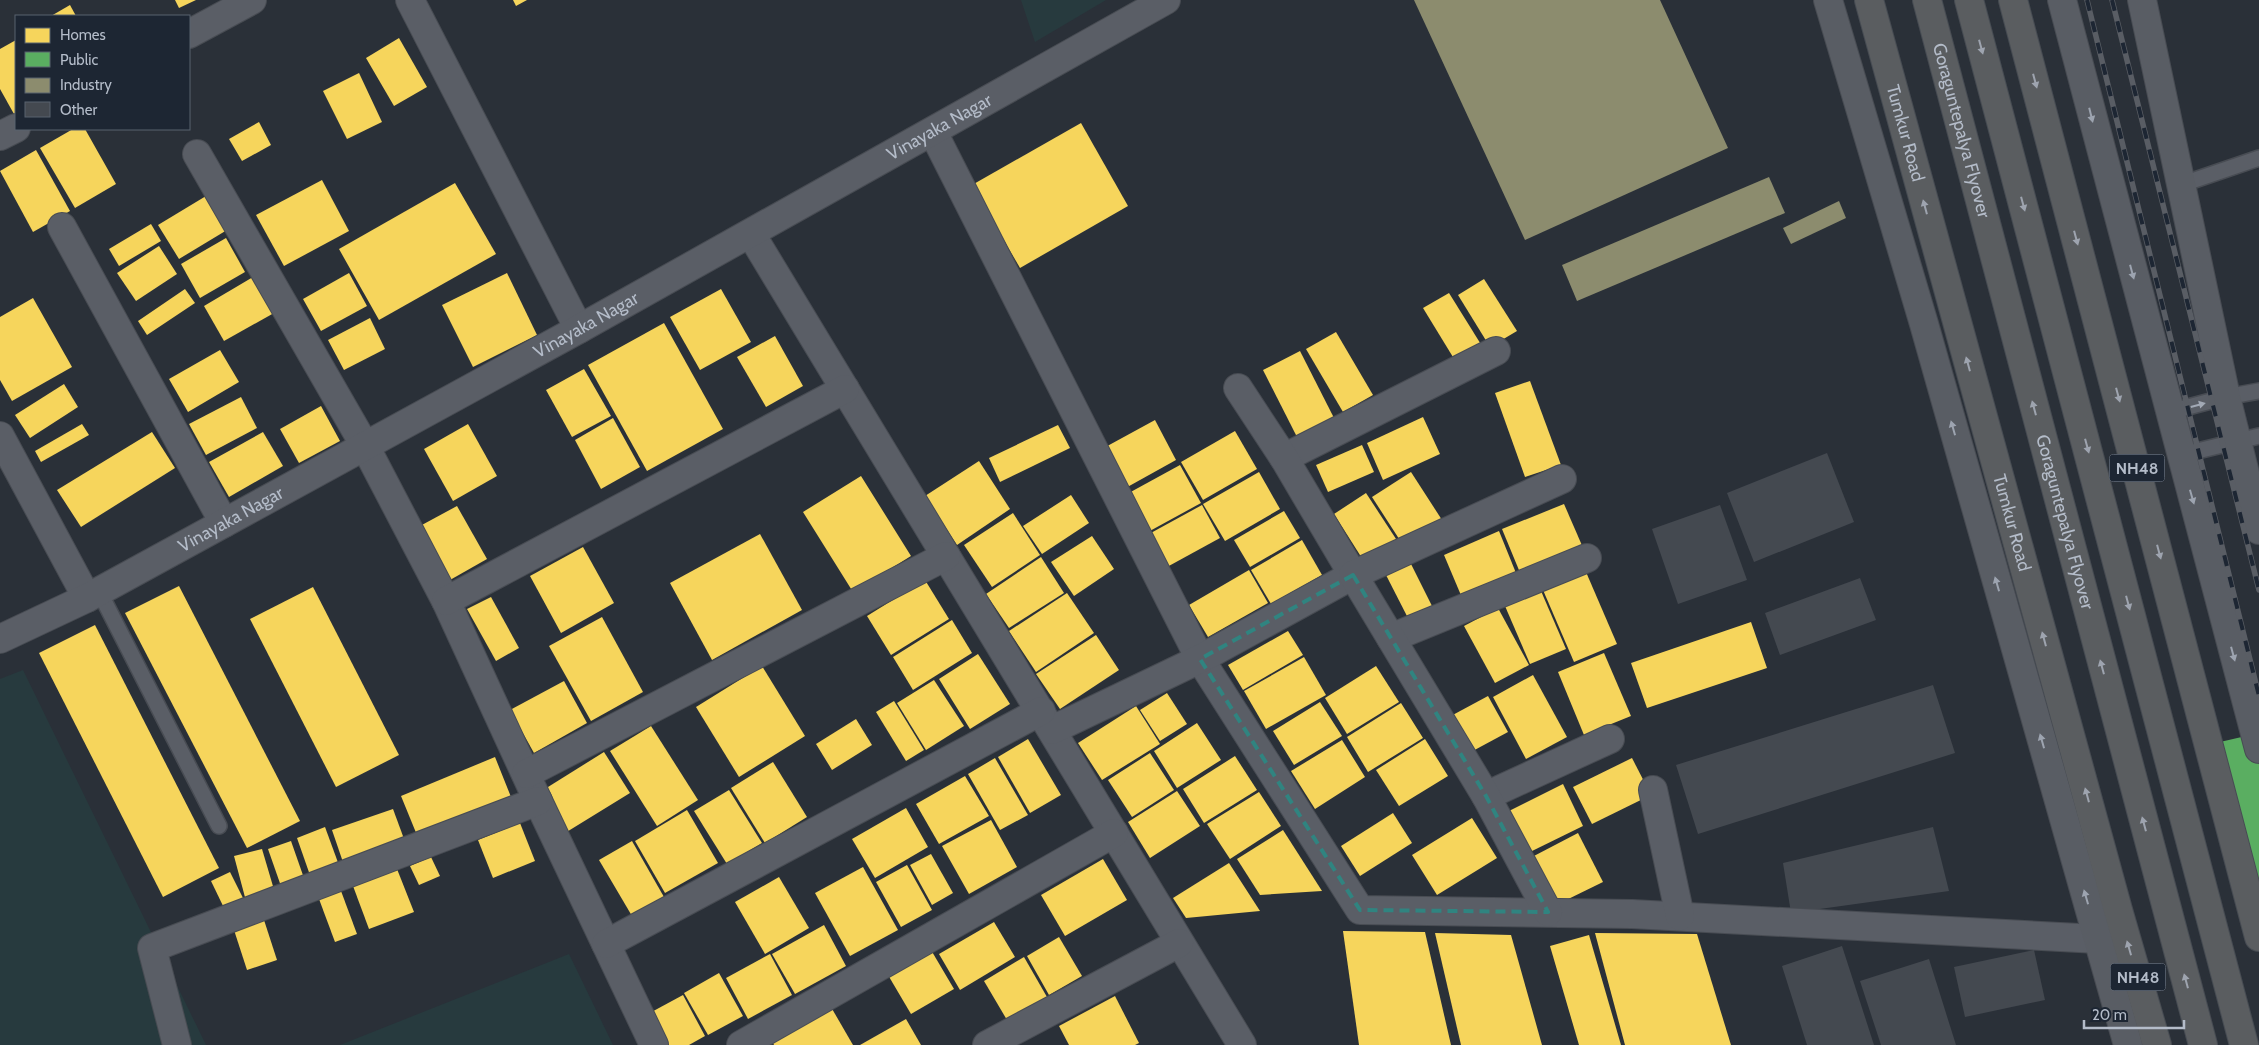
<svg xmlns="http://www.w3.org/2000/svg" width="2259" height="1045" font-family="Cabin,sans-serif">
<rect width="100%" height="100%" fill="#2a3038"/>
<g fill="#273a3e">
<polygon points="1021,0 1106,0 1035,42"/>
<polygon points="23,670 206,1045 0,1045 0,679"/>
<polygon points="569,954 613,1045 340,1045"/>
</g>
<g fill="#f6d55c">
<polygon points="175,0 196,0 179,8"/>
<polygon points="513,0 527,0 516,6"/>
<polygon points="70,5 76,16 51,16"/>
<polygon points="399,38 427,87 394,106 366,58"/>
<polygon points="16,40 16,113 14,114 0,89 0,49"/>
<polygon points="359,73 382,122 347,139 323,91"/>
<polygon points="259,122 271,145 242,161 229,139"/>
<polygon points="1081,123 1128,206 1020,268 972,185"/>
<polygon points="73,129 85,129 116,184 75,208 40,148"/>
<polygon points="36,150 70,211 33,232 0,171"/>
<polygon points="322,180 349,231 284,266 256,215"/>
<polygon points="455,183 496,254 379,320 339,249"/>
<polygon points="206,196 227,230 179,259 158,225"/>
<polygon points="151,224 161,241 119,266 109,249"/>
<polygon points="226,238 245,272 200,298 181,264"/>
<polygon points="159,246 177,274 136,301 117,273"/>
<polygon points="349,273 367,306 321,331 303,299"/>
<polygon points="507,273 537,335 473,367 442,305"/>
<polygon points="253,277 274,313 224,341 204,306"/>
<polygon points="1484,279 1517,331 1490,347 1458,295"/>
<polygon points="185,289 195,303 147,335 138,321"/>
<polygon points="721,289 751,342 700,370 670,317"/>
<polygon points="1449,293 1482,346 1456,362 1423,308"/>
<polygon points="33,298 72,367 12,401 0,380 0,317"/>
<polygon points="370,318 385,349 344,370 328,340"/>
<polygon points="664,323 723,429 647,471 588,365"/>
<polygon points="1336,332 1373,395 1343,412 1306,349"/>
<polygon points="775,336 803,386 766,407 737,357"/>
<polygon points="220,350 239,382 188,412 169,379"/>
<polygon points="1300,351 1334,418 1297,437 1263,370"/>
<polygon points="584,369 611,416 572,437 546,390"/>
<polygon points="1530,381 1561,465 1525,477 1495,393"/>
<polygon points="64,384 78,407 30,438 15,415"/>
<polygon points="241,397 257,428 206,455 189,424"/>
<polygon points="321,406 340,441 299,463 280,429"/>
<polygon points="1423,417 1440,454 1383,480 1367,443"/>
<polygon points="613,418 640,467 601,489 575,440"/>
<polygon points="1155,420 1176,460 1122,490 1100,450"/>
<polygon points="82,424 89,435 41,462 35,451"/>
<polygon points="468,424 497,476 453,501 424,449"/>
<polygon points="1058,425 1070,448 1000,482 989,458"/>
<polygon points="1235,431 1257,469 1203,500 1181,462"/>
<polygon points="152,432 175,468 81,527 57,490"/>
<polygon points="263,432 283,466 229,497 209,462"/>
<polygon points="1362,445 1374,472 1328,492 1316,465"/>
<polygon points="979,461 1010,509 957,545 925,496"/>
<polygon points="1180,465 1201,503 1148,532 1127,494"/>
<polygon points="1259,472 1280,509 1225,541 1203,504"/>
<polygon points="1411,472 1442,520 1403,545 1372,497"/>
<polygon points="861,476 911,556 853,592 803,512"/>
<polygon points="1366,493 1398,542 1365,563 1334,514"/>
<polygon points="1071,495 1089,523 1042,554 1023,526"/>
<polygon points="1564,504 1584,550 1521,575 1502,529"/>
<polygon points="1202,505 1220,538 1167,567 1149,534"/>
<polygon points="457,506 487,559 450,580 420,526"/>
<polygon points="1284,511 1300,538 1250,567 1234,540"/>
<polygon points="1013,513 1040,555 992,587 964,545"/>
<polygon points="1499,531 1518,578 1463,600 1444,555"/>
<polygon points="760,534 802,610 712,660 670,583"/>
<polygon points="1092,536 1114,569 1074,596 1051,562"/>
<polygon points="1302,540 1322,575 1271,604 1251,570"/>
<polygon points="583,547 614,603 561,633 530,576"/>
<polygon points="1041,557 1064,593 1009,628 986,594"/>
<polygon points="1410,562 1433,608 1409,620 1386,575"/>
<polygon points="1249,570 1268,603 1208,637 1189,605"/>
<polygon points="1586,572 1617,644 1574,662 1543,590"/>
<polygon points="925,580 949,619 891,655 867,616"/>
<polygon points="179,586 300,821 247,848 125,613"/>
<polygon points="313,587 399,755 336,787 250,619"/>
<polygon points="1541,591 1566,649 1530,664 1505,606"/>
<polygon points="1067,593 1094,633 1036,672 1009,631"/>
<polygon points="491,597 519,648 496,661 467,609"/>
<polygon points="1498,608 1529,665 1495,683 1464,626"/>
<polygon points="602,617 643,692 591,721 549,646"/>
<polygon points="952,620 972,653 913,690 893,657"/>
<polygon points="1751,622 1767,668 1647,708 1631,663"/>
<polygon points="95,625 219,868 163,897 39,653"/>
<polygon points="1288,631 1303,655 1243,690 1228,665"/>
<polygon points="1096,635 1119,670 1060,709 1036,674"/>
<polygon points="1604,653 1631,716 1584,735 1558,672"/>
<polygon points="978,654 1010,704 970,729 939,679"/>
<polygon points="1304,657 1326,695 1266,729 1244,691"/>
<polygon points="762,666 805,736 739,777 696,707"/>
<polygon points="1376,666 1399,702 1347,734 1325,698"/>
<polygon points="1533,675 1567,737 1526,759 1493,697"/>
<polygon points="934,680 964,726 926,750 897,703"/>
<polygon points="564,681 587,723 534,753 510,710"/>
<polygon points="1167,693 1187,724 1160,741 1140,710"/>
<polygon points="1488,696 1508,732 1469,753 1449,717"/>
<polygon points="894,701 924,750 906,761 876,712"/>
<polygon points="1320,702 1342,736 1294,765 1273,731"/>
<polygon points="1401,703 1423,738 1368,772 1347,737"/>
<polygon points="1136,706 1160,744 1102,780 1078,743"/>
<polygon points="856,719 872,745 832,770 816,744"/>
<polygon points="1197,723 1221,760 1177,788 1154,751"/>
<polygon points="651,726 698,800 657,826 610,751"/>
<polygon points="1028,739 1061,795 1030,813 998,757"/>
<polygon points="1425,739 1448,776 1399,806 1376,770"/>
<polygon points="1342,740 1365,777 1315,809 1291,771"/>
<polygon points="604,752 630,793 565,833 540,792"/>
<polygon points="1150,753 1174,790 1132,817 1108,780"/>
<polygon points="1235,756 1257,790 1204,823 1183,789"/>
<polygon points="495,757 513,802 419,840 401,796"/>
<polygon points="995,758 1028,815 1000,830 968,774"/>
<polygon points="1632,758 1651,795 1592,824 1573,787"/>
<polygon points="773,762 807,817 765,843 731,788"/>
<polygon points="965,776 989,816 939,844 916,804"/>
<polygon points="1563,784 1583,826 1530,852 1509,811"/>
<polygon points="729,790 762,843 727,864 694,811"/>
<polygon points="1177,791 1200,826 1150,858 1128,822"/>
<polygon points="1259,792 1281,826 1230,859 1207,824"/>
<polygon points="906,808 928,847 875,878 852,839"/>
<polygon points="393,809 407,847 345,868 332,830"/>
<polygon points="687,810 718,863 665,893 635,841"/>
<polygon points="1393,813 1412,843 1360,876 1341,846"/>
<polygon points="1472,818 1497,858 1437,895 1412,855"/>
<polygon points="991,820 1017,867 969,894 942,846"/>
<polygon points="520,823 535,861 493,878 478,840"/>
<polygon points="325,827 340,868 311,878 297,838"/>
<polygon points="1283,830 1322,891 1260,895 1237,859"/>
<polygon points="1578,833 1603,882 1556,905 1532,857"/>
<polygon points="291,841 305,881 282,889 268,849"/>
<polygon points="632,841 664,897 632,916 599,860"/>
<polygon points="262,849 275,893 246,901 234,856"/>
<polygon points="931,854 953,893 932,905 910,865"/>
<polygon points="431,857 440,876 419,885 410,866"/>
<polygon points="1103,859 1127,900 1065,936 1041,895"/>
<polygon points="1229,863 1260,911 1186,918 1173,898"/>
<polygon points="907,865 932,910 901,927 876,882"/>
<polygon points="863,867 898,930 850,956 815,893"/>
<polygon points="397,869 414,912 369,929 353,886"/>
<polygon points="230,872 244,900 225,910 211,881"/>
<polygon points="779,877 809,928 765,954 735,902"/>
<polygon points="341,891 357,934 335,942 319,899"/>
<polygon points="264,920 277,960 247,970 234,930"/>
<polygon points="994,922 1015,957 960,990 939,954"/>
<polygon points="824,925 846,966 795,994 772,954"/>
<polygon points="1343,931 1425,932 1451,1045 1359,1045"/>
<polygon points="1435,933 1511,935 1542,1045 1461,1045"/>
<polygon points="1595,933 1697,934 1731,1045 1625,1045"/>
<polygon points="1589,935 1621,1045 1579,1045 1550,946"/>
<polygon points="1059,937 1082,976 1049,995 1027,956"/>
<polygon points="931,950 954,989 911,1014 888,975"/>
<polygon points="770,954 792,995 748,1019 726,978"/>
<polygon points="1024,957 1047,997 1007,1020 984,981"/>
<polygon points="719,973 743,1016 708,1035 684,993"/>
<polygon points="683,995 705,1036 689,1045 663,1045 646,1015"/>
<polygon points="1115,996 1139,1043 1135,1045 1069,1045 1059,1026"/>
<polygon points="831,1007 853,1045 774,1045 772,1041"/>
<polygon points="906,1019 921,1045 860,1045"/>
</g>
<polygon fill="#5aae61" points="2259,733 2259,951 2258,951 2207,745"/>
<g fill="#8c8c6e">
<polygon points="1414,0 1660,0 1728,148 1525,240"/>
<polygon points="1769,177 1785,213 1577,301 1562,265"/>
<polygon points="1839,201 1846,218 1791,244 1783,228"/>
</g>
<g fill="#444950">
<polygon points="1827,453 1854,522 1754,562 1727,493"/>
<polygon points="1720,505 1747,580 1678,604 1652,529"/>
<polygon points="1860,578 1876,620 1780,655 1765,613"/>
<polygon points="1933,685 1955,753 1698,834 1676,765"/>
<polygon points="1933,827 1949,891 1791,913 1783,863"/>
<polygon points="1842,946 1874,1045 1807,1045 1782,966"/>
<polygon points="2034,950 2045,1000 1965,1017 1954,967"/>
<polygon points="1929,959 1956,1045 1881,1045 1860,981"/>
</g>
<g fill="none" stroke-linecap="round" stroke-linejoin="round">
<defs>
<g id="lane">
<polyline points="2180,185 2259,158"/>
<polyline points="2169,412 2226,397 2259,391"/>
<polyline points="2181,455 2259,436"/>
<polyline points="99,591 219,826"/>
</g>
<g id="street">
<polyline points="410,0 579,329"/>
<polyline points="189,34 252,0"/>
<polyline points="933,132 1200,659 1360,910 1632,914 2098,939"/>
<polyline points="0,136 16,128"/>
<polyline points="197,154 365,446 446,601 538,801 654,1045"/>
<polyline points="62,227 224,523"/>
<polyline points="751,234 1242,1045"/>
<polyline points="0,436 87,598"/>
<polyline points="1284,458 1496,351"/>
<polyline points="446,601 845,389"/>
<polyline points="1391,638 1587,558"/>
<path id="s1" d="M0 639 87 598 579 329 1166 0"/>
<polyline points="1052,730 1200,659 1353,575 1284,458 1238,388"/>
<polyline points="526,774 946,556"/>
<polyline points="1653,790 1680,916"/>
<polyline points="1486,796 1610,739"/>
<polyline points="1548,912 1486,796 1353,575 1562,479"/>
<polyline points="606,944 1041,711"/>
<polyline points="177,1045 152,948 538,801"/>
<polyline points="741,1045 1114,833"/>
<polyline points="987,1045 1179,943"/>
</g>
<g id="secondary">
<polyline points="1828,0 1924,324 2128,1045"/>
<polyline points="2062,0 2259,749"/>
<polyline points="2142,0 2226,397 2259,530"/>
</g>
<g id="highway">
<path id="s2" d="M1869 0 2118 910 2157 1045"/>
<path id="s3" d="M1927 0 2203 1045"/>
<polyline points="1969,0 2244,1045"/>
<polyline points="2013,0 2259,937"/>
</g>
</defs>
<use href="#lane" stroke="#484c53" stroke-width="18"/>
<use href="#street" stroke="#484c53" stroke-width="30"/>
<use href="#secondary" stroke="#484c53" stroke-width="30"/>
<use href="#highway" stroke="#474c53" stroke-width="30"/>
<use href="#lane" stroke="#5a5e66" stroke-width="15"/>
<use href="#street" stroke="#5a5e66" stroke-width="28"/>
<use href="#secondary" stroke="#595d64" stroke-width="28"/>
<use href="#highway" stroke="#5a5d60" stroke-width="28"/>
<defs>
<g id="rail">
<polyline points="2087,0 2259,696"/>
<polyline points="2112,0 2259,590"/>
</g>
</defs>
<use href="#rail" stroke="#595d64" stroke-width="5.5"/>
<use href="#rail" stroke="#1d2633" stroke-width="4" stroke-dasharray="11" stroke-linecap="butt"/>
</g>
<defs><path id="oneway-solid" d="M-6-.8H1V-3.2L6.5 0L1 3.2V.8H-6Z" transform="scale(1.25)"/></defs>
<g fill="#9ea4af">
<use href="#oneway-solid" transform="translate(1981 47) rotate(75)"/>
<use href="#oneway-solid" transform="translate(2035 81) rotate(75)"/>
<use href="#oneway-solid" transform="translate(2023 204) rotate(75)"/>
<use href="#oneway-solid" transform="translate(1925 207) rotate(-105)"/>
<use href="#oneway-solid" transform="translate(2076 238) rotate(75)"/>
<use href="#oneway-solid" transform="translate(1968 364) rotate(-105)"/>
<use href="#oneway-solid" transform="translate(2118 395) rotate(75)"/>
<use href="#oneway-solid" transform="translate(2034 408) rotate(-105)"/>
<use href="#oneway-solid" transform="translate(2087 446) rotate(75)"/>
<use href="#oneway-solid" transform="translate(2159 552) rotate(75)"/>
<use href="#oneway-solid" transform="translate(2128 603) rotate(75)"/>
<use href="#oneway-solid" transform="translate(2044 639) rotate(-105)"/>
<use href="#oneway-solid" transform="translate(2102 667) rotate(-105)"/>
<use href="#oneway-solid" transform="translate(2087 795) rotate(-105)"/>
<use href="#oneway-solid" transform="translate(2144 824) rotate(-105)"/>
<use href="#oneway-solid" transform="translate(2129 948) rotate(-106)"/>
<use href="#oneway-solid" transform="translate(2186 981) rotate(-105)"/>
</g>
<g fill="#9da4b0">
<use href="#oneway-solid" transform="translate(2091 115) rotate(76)"/>
<use href="#oneway-solid" transform="translate(2132 272) rotate(75)"/>
<use href="#oneway-solid" transform="translate(1953 428) rotate(-106)"/>
<use href="#oneway-solid" transform="translate(2192 497) rotate(74)"/>
<use href="#oneway-solid" transform="translate(1997 584) rotate(-106)"/>
<use href="#oneway-solid" transform="translate(2233 654) rotate(75)"/>
<use href="#oneway-solid" transform="translate(2042 741) rotate(-106)"/>
<use href="#oneway-solid" transform="translate(2086 897) rotate(-106)"/>
</g>
<use fill="#a2a9b5" href="#oneway-solid" transform="translate(2198 405) rotate(-15)"/>
<path fill="none" stroke="#308480" stroke-width="4" stroke-dasharray="10 6" stroke-linejoin="round" d="M1353 575 1486 796 1548 912 1360 910 1200 659Z"/>
<g text-anchor="middle" stroke-width="5" stroke-linejoin="round" paint-order="stroke">
<g fill="#1d2633" stroke="#878f9c" stroke-width="1">
<rect x="2109.5" y="454.5" width="55" height="27" rx="4"/>
<rect x="2110.5" y="963.5" width="55" height="27" rx="4"/>
</g>
<g font-size="16" font-weight="bold" fill="#b4bcc9">
<text x="2137" y="474">NH48</text>
<text x="2138" y="983">NH48</text>
</g>
<g font-size="18" fill="#b4bcc9" stroke="#1d2633">
<text dy="6" stroke="none"><textPath href="#s1" startOffset="1070">Vinayaka Nagar</textPath></text>
<text dy="6" stroke="none"><textPath href="#s3" startOffset="135">Goraguntepalya Flyover</textPath></text>
<text dy="6" stroke="none"><textPath href="#s2" startOffset="138">Tumkur Road</textPath></text>
<text dy="6" stroke="none"><textPath href="#s1" startOffset="665">Vinayaka Nagar</textPath></text>
<text dy="6" stroke="none"><textPath href="#s1" startOffset="260">Vinayaka Nagar</textPath></text>
<text dy="6" stroke="none"><textPath href="#s2" startOffset="542">Tumkur Road</textPath></text>
<text dy="6" stroke="none"><textPath href="#s3" startOffset="540">Goraguntepalya Flyover</textPath></text>
</g>
</g>
<rect x="15" y="15" width="175" height="115" fill="#1d2633" stroke="#59626f"/>
<rect x="25" y="28" width="25" height="15" fill="#f6d55c" stroke="#59626f"/>
<text x="60" y="40" font-size="15" fill="#b4bcc9">Homes</text>
<rect x="25" y="52" width="25" height="15" fill="#5aae61" stroke="#59626f"/>
<text x="60" y="65" font-size="15" fill="#b4bcc9">Public</text>
<rect x="25" y="78" width="25" height="15" fill="#8c8c6e" stroke="#59626f"/>
<text x="60" y="90" font-size="15" fill="#b4bcc9">Industry</text>
<rect x="25" y="102" width="25" height="15" fill="#444950" stroke="#59626f"/>
<text x="60" y="115" font-size="15" fill="#b4bcc9">Other</text>
<path d="M2084 1020v8h100v-8" fill="none" stroke="#b4bcc9" stroke-width="2.5"/>
<text x="2092" y="1020" font-size="15" fill="#b4bcc9" stroke="#1d2633" stroke-width="4" paint-order="stroke">20 m</text>
</svg>
